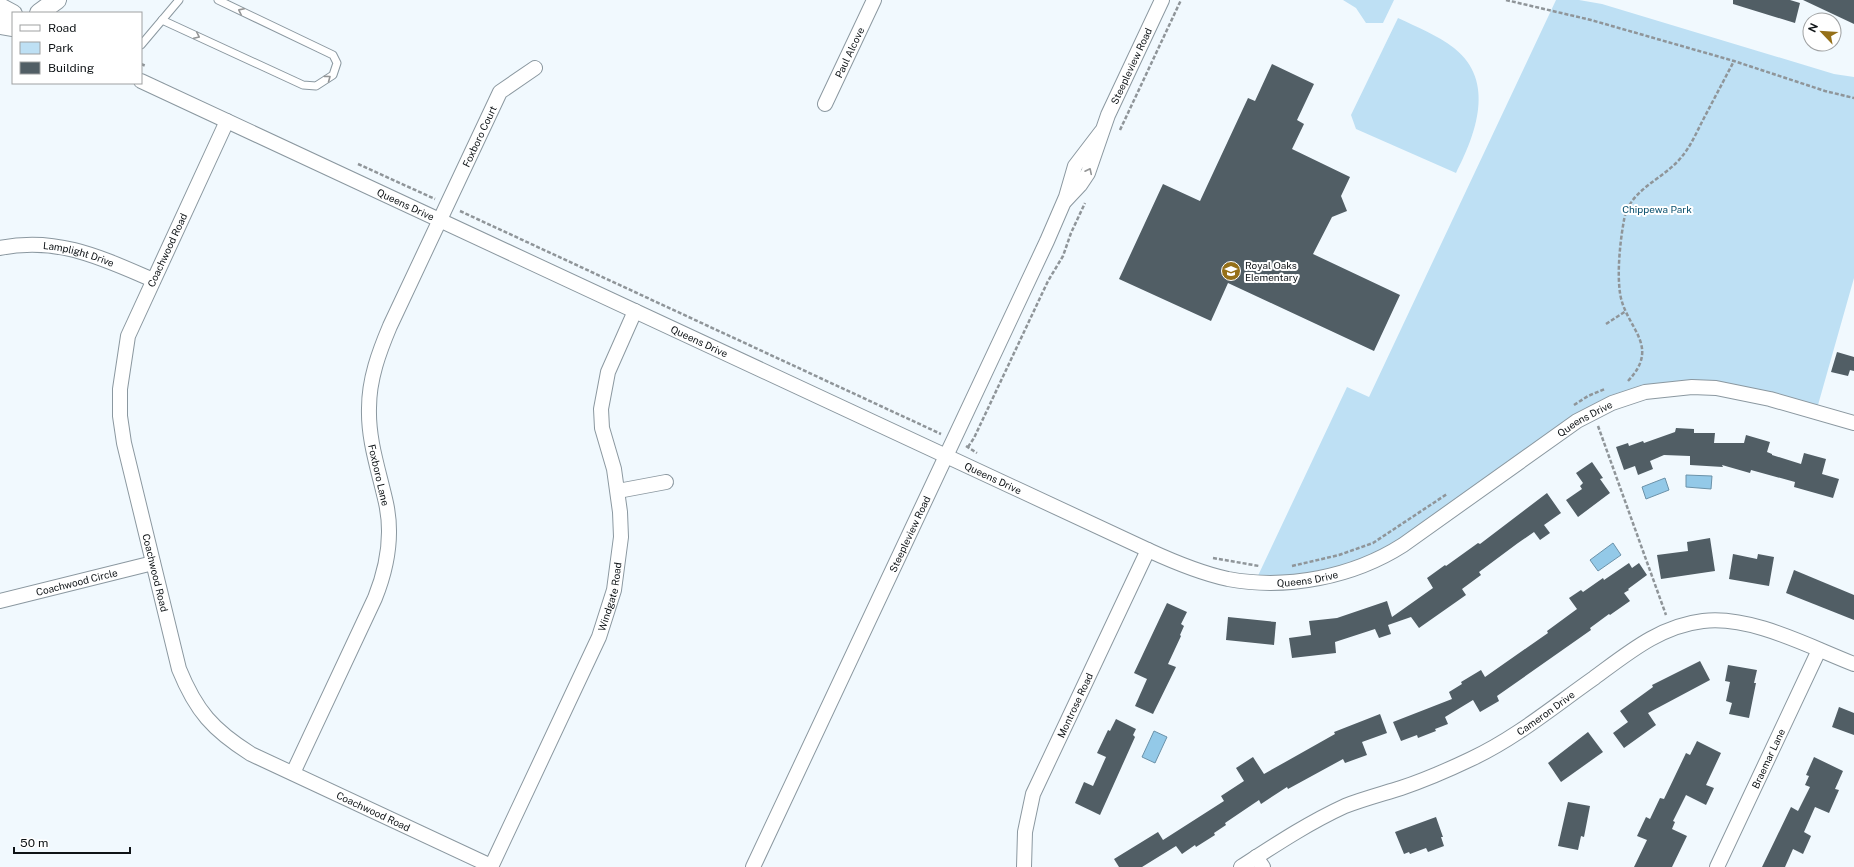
<svg xmlns="http://www.w3.org/2000/svg" width="1854" height="867" font-family="'Public Sans',sans-serif">
<rect width="100%" height="100%" fill="#f1f9fe"/>
<g fill="#bee0f4">
<polygon points="1343,0 1394,0 1383,23 1366,23 1356,8"/>
<polygon points="1556,0 1579,0 1602,4 1834,74 1854,77 1854,278 1816,412 1716,388 1628,397 1362,565 1255,582 1347,387 1369,397"/>
<path d="M1398 18C1417 27 1437 35 1454 48 1496 81 1476 134 1456 173L1356 129 1351 115Z"/>
</g>
<g fill="#93c9e8" stroke="#6b92a9">
<polygon points="1686,475 1712,476 1711,489 1686,487"/>
<polygon points="1665,478 1669,490 1646,499 1642,487"/>
<polygon points="1613,543 1621,555 1598,571 1590,560"/>
<polygon points="1154,731 1167,737 1155,763 1142,757"/>
</g>
<g fill="#515e65">
<polygon points="1733,0 1790,0 1800,3 1795,23 1733,4"/>
<polygon points="1803,0 1854,0 1854,24"/>
<polygon points="1272,64 1314,84 1297,120 1304,124 1292,149 1350,177 1341,196 1347,211 1332,217 1313,254 1400,295 1374,351 1228,283 1211,321 1119,279 1163,184 1200,201 1248,98 1255,101"/>
<polygon points="1837,352 1854,357 1854,371 1850,370 1848,376 1831,372"/>
<polygon points="1676,428 1694,429 1694,433 1715,433 1714,443 1744,443 1746,435 1770,442 1767,452 1772,454 1772,455 1801,464 1804,453 1826,459 1822,474 1839,479 1833,498 1794,487 1795,482 1751,470 1750,473 1722,465 1723,467 1690,465 1690,456 1664,455 1650,461 1653,469 1638,475 1635,466 1624,470 1616,447 1628,443 1629,446 1643,441 1644,443 1675,432"/>
<polygon points="1592,462 1603,478 1600,479 1610,493 1578,517 1566,500 1582,489 1580,486 1583,483 1576,473"/>
<polygon points="1547,493 1561,513 1544,525 1550,533 1540,540 1534,532 1518,543 1479,572 1481,575 1462,589 1466,595 1419,628 1411,617 1388,625 1391,634 1379,638 1375,629 1335,642 1336,653 1292,658 1289,638 1311,635 1309,621 1337,618 1387,601 1392,617 1433,588 1427,578 1445,565 1446,566 1478,543 1480,544"/>
<polygon points="1710,538 1715,571 1661,579 1657,555 1688,551 1687,542"/>
<polygon points="1733,554 1757,559 1758,554 1774,557 1769,586 1729,579"/>
<polygon points="1629,563 1632,568 1639,563 1647,575 1628,589 1629,590 1624,593 1630,601 1610,615 1609,614 1590,628 1591,630 1497,696 1499,701 1480,712 1473,700 1445,717 1448,724 1435,729 1436,731 1418,738 1417,735 1401,741 1393,722 1452,699 1449,692 1462,684 1461,682 1481,670 1485,677 1548,633 1547,631 1577,609 1569,598 1581,590 1583,592 1603,578 1604,580"/>
<polygon points="1794,570 1854,595 1854,620 1786,593"/>
<polygon points="1167,603 1187,612 1181,624 1184,626 1180,635 1181,636 1168,664 1176,667 1153,714 1135,706 1147,679 1134,673"/>
<polygon points="1228,617 1276,622 1274,645 1226,640"/>
<polygon points="1700,661 1710,680 1648,713 1656,725 1624,748 1613,733 1628,722 1620,711 1653,687 1652,685"/>
<polygon points="1728,665 1757,670 1754,683 1756,683 1749,718 1729,714 1732,703 1726,701 1730,682 1725,681"/>
<polygon points="1839,707 1854,713 1854,735 1832,727"/>
<polygon points="1380,714 1387,733 1362,742 1367,755 1345,763 1343,759 1288,789 1287,787 1261,804 1259,800 1225,823 1226,825 1214,833 1215,835 1196,847 1195,845 1182,854 1176,846 1142,867 1119,867 1114,859 1158,832 1163,840 1224,801 1221,796 1244,781 1236,768 1253,757 1264,774 1335,734 1334,732"/>
<polygon points="1116,719 1136,729 1133,735 1135,737 1100,815 1075,803 1084,782 1093,786 1106,757 1097,753 1108,730 1110,731"/>
<polygon points="1588,732 1603,752 1561,782 1548,763"/>
<polygon points="1697,741 1721,753 1706,785 1714,788 1706,805 1686,795 1673,821 1675,822 1672,829 1687,836 1672,867 1634,867 1647,840 1637,836 1646,817 1650,819 1660,798 1664,799 1686,753 1690,755"/>
<polygon points="1814,757 1843,771 1835,789 1839,790 1829,813 1815,807 1804,832 1811,836 1803,854 1793,849 1785,867 1762,867 1791,807 1798,811 1810,787 1805,785 1809,776 1806,775"/>
<polygon points="1568,802 1590,806 1584,837 1581,836 1578,850 1558,846"/>
<polygon points="1436,817 1443,837 1441,837 1444,846 1428,852 1426,848 1410,854 1409,852 1404,854 1395,832"/>
</g>
<g fill="none" stroke-linecap="round" stroke-linejoin="round">
<defs>
<g id="service">
<polyline points="162,20 303,85 316,86 333,75 337,63 333,55 218,0"/>
<polyline points="141,45 179,0"/>
</g>
<g id="minor">
<path id="s1" d="M141 81 1148 550C1174 562 1200 573 1228 579 1287 590 1353 577 1403 545L1577 421 1612 403 1645 392 1692 387 1716 388 1770 399 1854 423"/>
<path id="s2" d="M825 104 874 0"/>
<path id="s3" d="M227 121 128 336 120 389V416L124 443 179 669C196 711 213 730 251 754L491 866"/>
<path id="s4" d="M1065 201 1080 185 1088 173 1108 115 1162 0"/>
<path id="s5" d="M0 248C57 236 102 258 153 280"/>
<polyline points="618,491 666,482"/>
<path id="s6" d="M0 601 153 563"/>
<path id="s7" d="M293 773 375 598C387 568 393 535 386 503 379 471 368 441 369 408 369 379 379 352 390 326L500 92 535 68"/>
<polyline points="1256,857 1263,867"/>
<path id="s8" d="M491 867 599 637 614 590 621 537 620 512 614 469 602 428 601 409 608 372 635 311"/>
<path id="s9" d="M753 867 1047 241 1066 197 1075 166 1101 132"/>
<path id="s10" d="M1024 867 1025 832 1033 794 1148 550"/>
<path id="s11" d="M1241 867C1275 845 1308 823 1345 806 1363 799 1382 794 1401 788 1425 780 1448 770 1471 759 1516 738 1554 706 1594 678 1628 653 1660 626 1703 621 1751 615 1810 647 1854 664"/>
<path id="s12" d="M1717 867 1819 650"/>
</g>
<g id="tertiary">
<polyline points="0,7 13,14"/>
<polyline points="39,13 57,0"/>
<polyline points="0,25 13,27"/>
</g>
</defs>
<use href="#service" stroke="#8b98a0" stroke-width="9"/>
<use href="#minor" stroke="#8b98a0" stroke-width="16"/>
<use href="#tertiary" stroke="#8b98a0" stroke-width="20"/>
<g stroke="#8f9599" stroke-width="2.5" stroke-dasharray="4 2" stroke-linecap="butt">
<polyline points="1506,0 1591,20 1734,61 1825,91 1854,98"/>
<polyline points="141,64 146,66"/>
<polyline points="1120,130 1181,0"/>
<polyline points="358,164 435,199"/>
<polyline points="460,211 941,434"/>
<polyline points="1606,324 1626,311"/>
<path d="M1628 381C1662 345 1625 328 1620 293 1617 272 1620 242 1624 220 1629 191 1659 181 1677 162 1690 149 1696 133 1704 118 1714 99 1724 80 1734 61"/>
<polyline points="1574,405 1588,396 1605,389"/>
<polyline points="1598,426 1666,615"/>
<polyline points="966,446 977,453"/>
<polyline points="968,447 974,438 1048,281 1063,256 1071,233 1085,203"/>
<polyline points="1213,558 1259,566"/>
<polyline points="1292,566 1339,555 1373,543 1447,494"/>
</g>
<use href="#service" stroke="#fff" stroke-width="7"/>
<use href="#minor" stroke="#fff" stroke-width="14"/>
<use href="#tertiary" stroke="#fff" stroke-width="18"/>
</g>
<defs><path id="oneway-chevron" d="M-2-3.5L2.5 0L-2 3.5" fill="none" stroke-width="1.6" stroke-linecap="round" stroke-linejoin="round"/></defs>
<g stroke="#939596">
<use href="#oneway-chevron" transform="translate(241 11) rotate(-154)"/>
<use href="#oneway-chevron" transform="translate(197 36) rotate(25)"/>
<use href="#oneway-chevron" transform="translate(328 78) rotate(-37)"/>
<use href="#oneway-chevron" transform="translate(1089 171) rotate(-64)"/>
</g>
<defs>
<symbol id="school-disc" viewBox="-11 -11 22 22"><circle r="9.5" fill="#957019" stroke="#fff"/><path d="M0-5L7-2L0 1L-7-2ZM-4 1L0 2.5L4 1V4Q0 6-4 4Z" fill="#fff"/></symbol>
</defs>
<g fill-rule="evenodd">
<use href="#school-disc" x="1220" y="260" width="22" height="22"/>
</g>
<g text-anchor="middle" stroke-width="4" stroke-linejoin="round" paint-order="stroke">
<g font-size="10" fill="#0e1316" stroke="#fff">
<text dy="4" stroke="none"><textPath href="#s2" startOffset="57">Paul Alcove</textPath></text>
<text dy="4" stroke="none"><textPath href="#s4" startOffset="152">Steepleview Road</textPath></text>
<text dy="4" stroke="none"><textPath href="#s7" startOffset="682">Foxboro Court</textPath></text>
<text dy="4" stroke="none"><textPath href="#s1" startOffset="292">Queens Drive</textPath></text>
<text transform="translate(167 250) rotate(-65)" y="4">Coachwood Road</text>
<text dy="4" stroke="none"><textPath href="#s5" startOffset="80">Lamplight Drive</textPath></text>
<text dy="4" stroke="none"><textPath href="#s1" startOffset="616">Queens Drive</textPath></text>
<text dy="4" stroke="none"><textPath href="#s1" startOffset="1600">Queens Drive</textPath></text>
<text transform="translate(379 475) rotate(77)" y="4">Foxboro Lane</text>
<text dy="4" stroke="none"><textPath href="#s1" startOffset="940">Queens Drive</textPath></text>
<text dy="4" stroke="none"><textPath href="#s9" startOffset="368">Steepleview Road</textPath></text>
<text dy="4" stroke="none"><textPath href="#s3" startOffset="478">Coachwood Road</textPath></text>
<text dy="4" stroke="none"><textPath href="#s1" startOffset="1276">Queens Drive</textPath></text>
<text dy="4" stroke="none"><textPath href="#s6" startOffset="79">Coachwood Circle</textPath></text>
<text dy="4" stroke="none"><textPath href="#s8" startOffset="296">Windgate Road</textPath></text>
<text dy="4" stroke="none"><textPath href="#s10" startOffset="172">Montrose Road</textPath></text>
<text dy="4" stroke="none"><textPath href="#s11" startOffset="343">Cameron Drive</textPath></text>
<text dy="4" stroke="none"><textPath href="#s12" startOffset="120">Braemar Lane</textPath></text>
<text dy="4" stroke="none"><textPath href="#s3" startOffset="826">Coachwood Road</textPath></text>
</g>
<g font-size="10" fill="#09506e" stroke="#fff">
<text x="1657" y="213">Chippewa Park</text>
</g>
<g font-size="10" fill="#0e1316" stroke="#fff" text-anchor="start">
<text x="1245" y="269">Royal Oaks<tspan x="1245" dy="12">Elementary</tspan></text>
</g>
</g>
<rect x="12" y="12" width="130" height="72" fill="#ffffff" stroke="#9fa1a2"/>
<rect x="20" y="25" width="20" height="6" fill="#ffffff" stroke="#9fa1a2"/>
<text x="48" y="32" font-size="12" fill="#0e1316">Road</text>
<rect x="20" y="42" width="20" height="12" fill="#bee0f4" stroke="#9fa1a2"/>
<text x="48" y="52" font-size="12" fill="#0e1316">Park</text>
<rect x="20" y="62" width="20" height="12" fill="#515e65" stroke="#9fa1a2"/>
<text x="48" y="72" font-size="12" fill="#0e1316">Building</text>
<g transform="translate(1822 32) rotate(295)"><circle r="19" fill="#ffffff" stroke="#9fa1a2"/>
<path d="M0-3L7 15L0 10L-7 15Z" fill="#957019"/>
<text y="-6" font-size="11" font-weight="bold" text-anchor="middle" fill="#0e1316">N</text>
</g>
<path d="M14 847v6h116v-6" fill="none" stroke="#0e1316" stroke-width="2"/>
<text x="20" y="847" font-size="12" fill="#0e1316" stroke="#ffffff" stroke-width="3" paint-order="stroke">50 m</text>
</svg>
